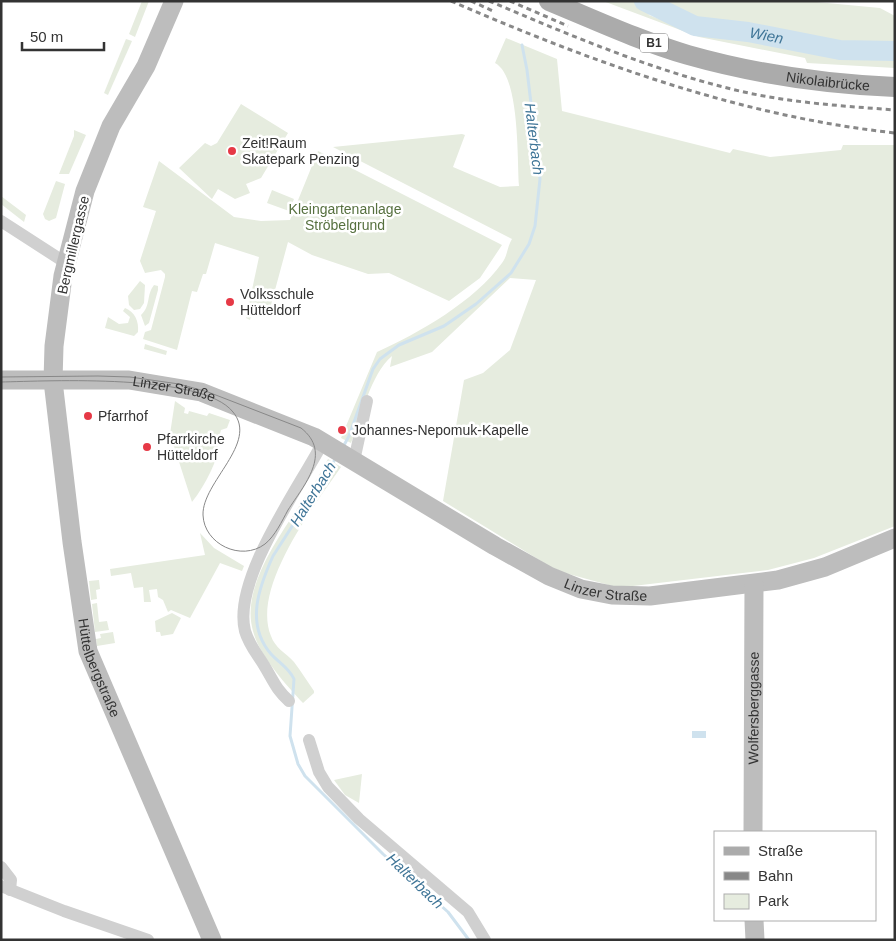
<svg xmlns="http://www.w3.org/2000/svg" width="896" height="941" font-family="Arial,sans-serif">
<rect width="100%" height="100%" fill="#fff"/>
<g fill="#e6ecdf">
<polygon points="142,1 149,1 135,37 129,34"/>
<polygon points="603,1 635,1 646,6 649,15 687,30 748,37 754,41 763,40 788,45 793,49 827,55 846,57 864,54 870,57 895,58 895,68 807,63 805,58 699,37"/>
<polygon points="653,1 806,1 880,8 895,16 895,46 839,44 727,22 694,22"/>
<path d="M506 38 557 59 562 111 730 153 733 149 770 157 841 150 843 145H895V526L814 558 768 570 633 586 616 587 565 573 549 566 443 501 464 380 483 373 510 350 536 280 510 278 432 352 390 367 392 356C370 375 362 416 351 443L341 438 377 352C419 333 475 301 502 263 508 255 507 247 512 239L333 147 462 134 465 135 453 167 500 187 519 186C517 158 520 76 495 63Z"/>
<polygon points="126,39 132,41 108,95 104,93"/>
<polygon points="241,104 288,133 261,178 246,184 250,193 235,199 218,189 212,199 179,168 205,143 211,146 217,143"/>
<polygon points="74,130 86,135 69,174 59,174 74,136"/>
<polygon points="318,151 502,245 480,278 449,301 389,273 368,274 312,255 288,242 268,316 252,312 250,320 246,318 259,257 215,243 206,274 203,274 197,292 192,291 177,350 143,339 145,332 151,330 165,277 165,274 161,270 145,273 140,261 156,211 143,207 159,161 234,217 261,221 290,220"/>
<polygon points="56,181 65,184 56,218 49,221 45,219 43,214"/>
<polygon points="272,190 294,199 289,211 267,203"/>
<polygon points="1,196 26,215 24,222 1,204"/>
<polygon points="140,281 145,285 144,303 140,309 134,310 129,305 128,296"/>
<path d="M154 285 158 286V290L149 323 145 326 141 315C151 306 146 295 154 285Z"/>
<path d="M125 308C135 312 139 321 138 332L134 336 105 328 108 317 119 324 128 323 130 317 123 311Z"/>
<polygon points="145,344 167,351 166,355 144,349"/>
<path d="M175 401 185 408 184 413 188 414 189 411 207 416 209 413 230 420 227 428 221 430C218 441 218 443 217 453 216 465 200 493 192 502L170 434Z"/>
<path d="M328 459 341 467C314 506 251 588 271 636 275 648 286 653 294 662 301 671 307 681 314 691V693L303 703C286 685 259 655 253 631 237 575 305 507 328 459Z"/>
<polygon points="200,533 214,548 244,566 242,571 220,563 190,618 171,610 168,612 163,600 158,597 157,589 149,590 151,602 144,602 143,587 134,588 131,573 111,576 110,569 205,555"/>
<polygon points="99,580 100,589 96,590 97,599 91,600 89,581"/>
<polygon points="97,603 99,622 107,621 109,630 95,632 92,604"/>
<polygon points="172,613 181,618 173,634 161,636 160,632 156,632 155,621"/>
<polygon points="113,632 115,643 97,646 96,639 101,638 100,634"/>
<polygon points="362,774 359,803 345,795 334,780"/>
</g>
<rect fill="#cfe2ee" x="692" y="731" width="14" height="7"/>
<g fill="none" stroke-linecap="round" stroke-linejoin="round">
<g stroke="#cfe2ee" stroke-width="3">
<polyline points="343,447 349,436 373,369 380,359 399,345 444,326 476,304 511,273 529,244 535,226 540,179 527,70 522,45"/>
<path d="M336 458 273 556C259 587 245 624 271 654 278 662 289 668 294 679L290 736 298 764 305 776 383 854 448 912 469 940"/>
</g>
<path stroke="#cfe2ee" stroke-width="20" id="s1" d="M644 1 695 26 748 32 840 50 895 51"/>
<g stroke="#d0d0d0" stroke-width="12">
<polyline points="1,221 66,263"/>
<polyline points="354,461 367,401"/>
<path d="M289 701C276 689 274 682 265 667 258 655 249 645 245 631 232 580 299 488 323 442"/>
<polyline points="309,740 319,772 328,787 359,819 468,912 485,940"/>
<polyline points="1,867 11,880 10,890"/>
<polyline points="1,886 64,911 148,940"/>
</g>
<g stroke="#bdbdbd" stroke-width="19">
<path id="s2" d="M174 1 146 66 111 126 85 191 63 276 54 346 53 381 72 542 88 651 212 940"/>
<path id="s3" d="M1 380H129L201 392 314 437 495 546 549 576 581 589 612 595 650 596 778 580 825 567 895 538"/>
<path id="s4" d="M753 832 754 585"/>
<polyline points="754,920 755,940"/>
</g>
<path stroke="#ababab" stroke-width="20" id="s5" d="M549 1C595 20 640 41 688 55 755 74 825 84 895 87"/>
<path stroke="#888" stroke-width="1" d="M1 377 98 376 130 377 179 384 208 392 301 428C333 453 304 485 288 510 282 521 275 536 265 544 241 562 204 544 203 515 202 482 259 443 233 412 202 373 49 381 1 382"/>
<g stroke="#888" stroke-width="3" stroke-dasharray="5 4" stroke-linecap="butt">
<path d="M451 1C594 63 740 116 895 133"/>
<polyline points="471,1 493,11"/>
<path d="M489 1C572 36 656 72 744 92 793 103 844 106 895 110"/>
<polyline points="510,1 568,26"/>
</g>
</g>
<g fill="#e63946" stroke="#fff" stroke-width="2">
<circle cx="232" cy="151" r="5"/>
<circle cx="230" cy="302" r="5"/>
<circle cx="88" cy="416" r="5"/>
<circle cx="342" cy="430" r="5"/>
<circle cx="147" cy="447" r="5"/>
</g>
<g text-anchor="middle" stroke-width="5" stroke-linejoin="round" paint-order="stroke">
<rect fill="#fff" stroke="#707070" stroke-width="1" x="640" y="33.5" width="28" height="19" rx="4"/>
<g font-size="12" font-weight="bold" fill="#333">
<text x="654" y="47">B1</text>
</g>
<g font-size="14" fill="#333" stroke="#fff">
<text dy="5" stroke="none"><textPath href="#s5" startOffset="292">Nikolaibrücke</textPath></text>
<text transform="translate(73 245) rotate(-77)" y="5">Bergmillergasse</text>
<text dy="5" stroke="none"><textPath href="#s3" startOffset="174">Linzer Straße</textPath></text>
<text dy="5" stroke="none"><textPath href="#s3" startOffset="655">Linzer Straße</textPath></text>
<text dy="5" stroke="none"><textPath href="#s2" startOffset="695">Hüttelbergstraße</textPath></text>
<text dy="5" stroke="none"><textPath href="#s4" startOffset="124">Wolfersberggasse</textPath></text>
</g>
<g font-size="14" fill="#333" stroke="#fff" text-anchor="start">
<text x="242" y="148">Zeit!Raum<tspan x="242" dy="16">Skatepark Penzing</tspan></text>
<text x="240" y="299">Volksschule<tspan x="240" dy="16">Hütteldorf</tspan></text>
<text x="98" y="421">Pfarrhof</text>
<text x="352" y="435">Johannes-Nepomuk-Kapelle</text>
<text x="157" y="444">Pfarrkirche<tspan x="157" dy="16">Hütteldorf</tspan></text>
</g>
<g font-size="14" fill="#56703f" stroke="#fff">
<text x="345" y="214">Kleingartenanlage<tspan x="345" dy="16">Ströbelgrund</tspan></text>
</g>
<g font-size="15" font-style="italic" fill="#3f7597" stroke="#fff">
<text dy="5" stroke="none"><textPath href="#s1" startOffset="129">Wien</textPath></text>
<text transform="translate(534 139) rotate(83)" y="5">Halterbach</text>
<text transform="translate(313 494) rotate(-58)" y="5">Halterbach</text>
<text transform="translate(415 881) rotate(44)" y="5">Halterbach</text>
</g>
</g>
<rect width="896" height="941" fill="none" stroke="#333333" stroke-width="5"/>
<rect x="714" y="831" width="162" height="90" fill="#ffffff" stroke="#adadad"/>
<rect x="724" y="847" width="25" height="8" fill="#ababab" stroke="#adadad"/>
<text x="758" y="856" font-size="15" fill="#333333">Straße</text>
<rect x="724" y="872" width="25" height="8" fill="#888888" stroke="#adadad"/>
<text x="758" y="881" font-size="15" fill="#333333">Bahn</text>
<rect x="724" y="894" width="25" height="15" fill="#e6ecdf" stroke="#adadad"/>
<text x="758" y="906" font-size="15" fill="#333333">Park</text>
<path d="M22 42v8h82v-8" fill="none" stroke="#333333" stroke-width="2.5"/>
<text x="30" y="42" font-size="15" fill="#333333" stroke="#ffffff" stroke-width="4" paint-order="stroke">50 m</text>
</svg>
